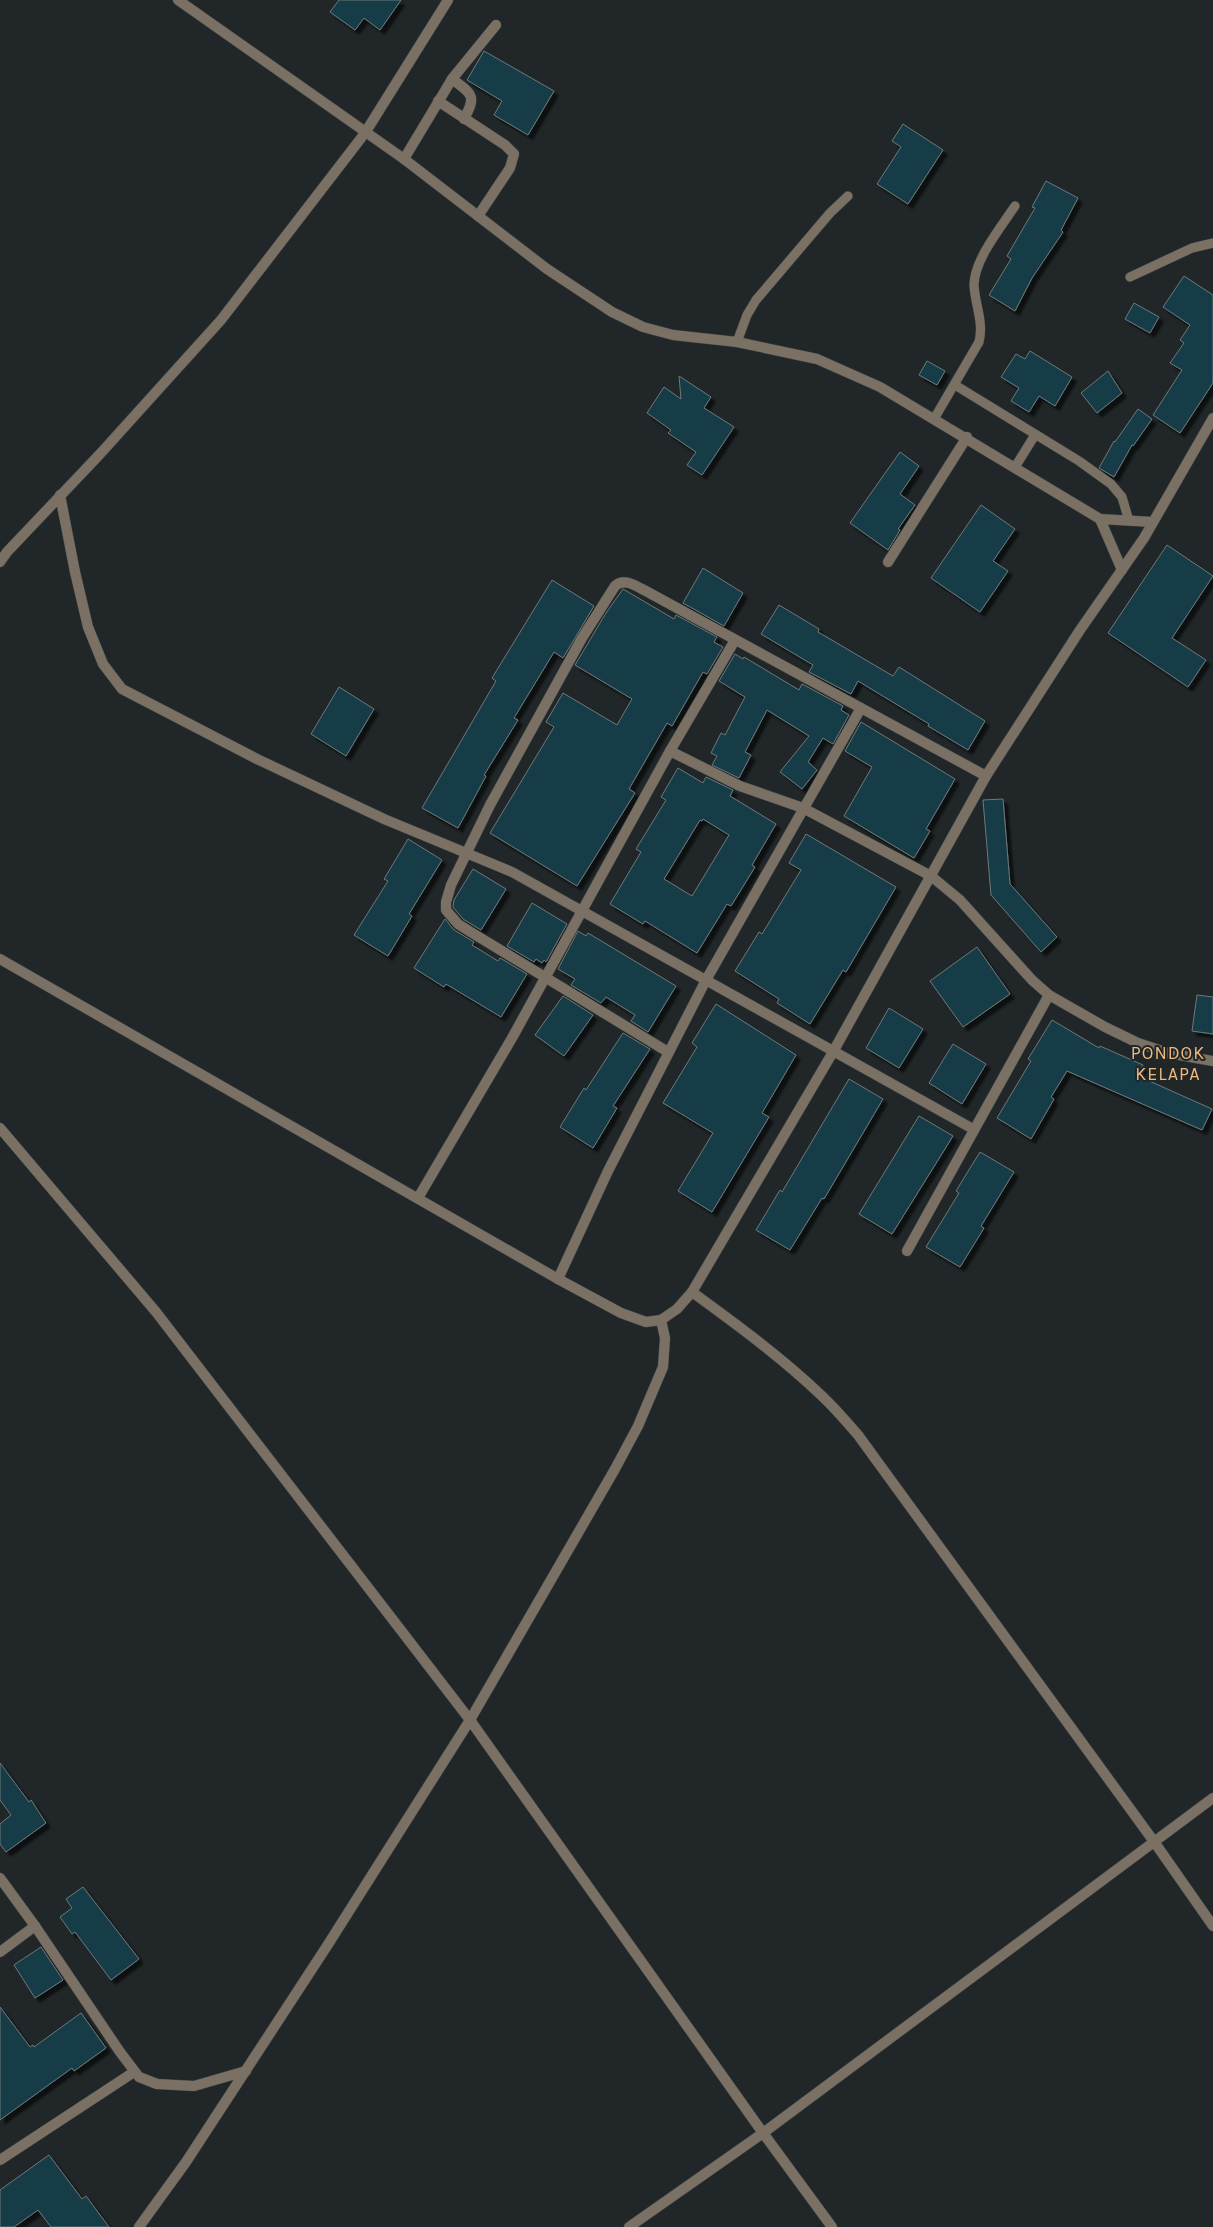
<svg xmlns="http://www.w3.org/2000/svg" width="1213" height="2227" font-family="Karla,sans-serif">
<defs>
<filter id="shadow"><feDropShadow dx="4.5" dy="4.5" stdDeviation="1" flood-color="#0009"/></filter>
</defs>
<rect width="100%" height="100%" fill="#212728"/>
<g fill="#123c46" stroke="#70787a" fill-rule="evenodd" filter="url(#shadow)">
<polygon points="339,0 401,0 380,30 364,18 355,30 330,12"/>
<polygon points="484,51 554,91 528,135 494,115 502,101 467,80"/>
<polygon points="903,124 943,150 908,204 877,184 901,147 892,141"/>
<polygon points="1046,181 1078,198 1061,230 1063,232 1032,278 1015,311 989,295 1011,259 1007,256 1035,208 1032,207"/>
<polygon points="1184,276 1213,295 1213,383 1180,433 1153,415 1182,370 1170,363 1184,343 1180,340 1190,325 1163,307"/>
<polygon points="1134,303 1159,317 1150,333 1125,319"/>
<polygon points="1030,351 1072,377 1055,406 1039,396 1029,412 1011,401 1019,388 1001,377 1016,354 1025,359"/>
<polygon points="927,361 945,371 937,385 919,375"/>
<polygon points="1108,371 1122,393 1097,413 1081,393"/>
<polygon points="679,376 711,397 704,408 734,427 702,475 687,465 696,452 668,433 671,430 647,413 664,387 681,399"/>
<polygon points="1138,409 1152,419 1133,446 1132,445 1114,477 1099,468 1114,441 1115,442"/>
<polygon points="900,452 919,466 900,494 915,505 898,529 900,530 888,550 850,523"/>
<polygon points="981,505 1015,529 993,561 1008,571 980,612 931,578"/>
<polygon points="1167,545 1213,576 1172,638 1206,660 1188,687 1108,633"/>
<polygon points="703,568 743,593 724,626 683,603"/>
<polygon points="552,580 594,606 563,658 554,652 514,718 518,720 484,775 486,776 458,828 422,808 496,681 492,678"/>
<polygon points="623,589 674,619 676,615 717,637 714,642 723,647 707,674 703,672 672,726 667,723 629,789 635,793 577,886 490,833 554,727 546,722 563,693 617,725 632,699 575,665 606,613"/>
<polygon points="779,605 819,629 818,632 893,676 899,667 985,721 968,750 928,726 929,724 858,681 851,694 809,672 813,665 761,634"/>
<polygon points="735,654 743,659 744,657 799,690 802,684 843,706 841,710 849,715 833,744 823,738 808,762 817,770 802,789 780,772 809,736 767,710 745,752 751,755 739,778 712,765 717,756 711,753 721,733 725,735 745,697 719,681"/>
<polygon points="339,687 374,709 346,756 311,734"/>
<polygon points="861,722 955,779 926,829 930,831 914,858 844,816 872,767 845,751"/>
<path d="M678 768 703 783 706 777 733 790 730 796 776 824 752 865 755 867 731 906 727 904 697 953 645 921 643 924 610 904 641 852 636 849 666 800 661 797ZM703 819 729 835 692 896 664 879 700 820 702 821Z"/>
<polygon points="1003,799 1010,884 1057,937 1041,952 991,895 983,800"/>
<polygon points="806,834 896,887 846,972 843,970 810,1024 777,1003 779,999 735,971 759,932 762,934 801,870 789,863"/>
<polygon points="408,839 442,860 409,914 412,916 388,956 354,935 388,881 384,879"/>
<polygon points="473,869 506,889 481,930 463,919 453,907 454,900"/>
<polygon points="532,903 567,924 546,962 544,960 542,963 536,959 534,962 507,946"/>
<polygon points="445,919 454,930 474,942 472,945 498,961 500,958 527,974 501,1017 446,984 444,987 414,968"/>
<polygon points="578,931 586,936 588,933 676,986 648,1032 631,1021 635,1015 606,997 601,1003 571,985 575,979 558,969"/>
<polygon points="977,947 1010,994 963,1027 930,981"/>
<polygon points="1197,995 1213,997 1213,1034 1192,1031"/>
<polygon points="563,996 593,1015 564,1056 535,1035"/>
<polygon points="716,1004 796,1055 762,1113 769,1117 712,1212 678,1191 713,1133 663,1103 697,1047 692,1043"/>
<polygon points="889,1008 923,1029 899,1068 866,1048"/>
<polygon points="1052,1020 1099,1048 1100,1046 1143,1065 1138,1076 1212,1109 1202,1130 1067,1071 1051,1097 1054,1099 1031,1139 997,1118 1031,1061 1028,1059"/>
<polygon points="623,1033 650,1049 613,1106 617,1108 593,1148 560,1127 584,1088 586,1090"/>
<polygon points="953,1044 986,1064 962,1104 929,1083"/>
<polygon points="849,1079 883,1099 824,1199 822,1198 790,1250 756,1230 780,1190 782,1192"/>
<polygon points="919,1116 953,1136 892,1234 859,1214"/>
<polygon points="980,1152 1014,1172 981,1226 984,1228 960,1267 926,1247 959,1193 956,1191"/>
<polygon points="0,1763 29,1802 31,1800 46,1823 6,1852 0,1844 0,1824 11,1815 0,1800"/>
<polygon points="83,1887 139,1959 111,1980 75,1932 72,1934 60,1917 72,1908 66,1899"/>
<polygon points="41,1947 63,1980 35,1998 14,1965"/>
<polygon points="0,2007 30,2047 33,2045 34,2047 81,2013 106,2048 74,2071 72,2068 0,2120"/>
<polygon points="49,2155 82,2199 86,2196 109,2227 51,2227 38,2210 14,2227 0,2227 0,2190"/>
</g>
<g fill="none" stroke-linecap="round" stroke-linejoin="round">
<defs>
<g id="service">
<polyline points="1130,277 1192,248 1213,243"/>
<polyline points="737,342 747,315 756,300 830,213 848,196"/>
<polyline points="955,385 1079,461 1111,484 1122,497 1129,521"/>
<path d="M934 419 979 342C984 322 975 305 974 285 974 260 1001 227 1015 206"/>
<polyline points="1015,467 1035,435"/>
</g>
<g id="minor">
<path d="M452 79C472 94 477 95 464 119"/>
<polyline points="438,101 505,145 514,154 510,168 478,216"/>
<polyline points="404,159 452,79 496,25"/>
<polyline points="60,495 75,572 88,627 103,664 122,689 257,759 384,819 512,872 973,1129"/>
<polyline points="0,562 7,552 100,454 221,320 365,133 448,0"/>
<polyline points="888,562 967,437"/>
<polyline points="670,751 740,786 803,808 931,876 960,900 1032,980 1049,995 1105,1027 1138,1043 1168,1053 1213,1061"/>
<path d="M668 1052 474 934 458 924 446 910V902L451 885 490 805 582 638 615 586C624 578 634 585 644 590L986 776"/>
<polyline points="0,1128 156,1312 470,1720 763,2133 832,2227"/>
<polyline points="418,1198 512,1038 670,751 735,640"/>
<polyline points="907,1251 1049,995"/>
<polyline points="558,1279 608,1171 706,980 861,708"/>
<polyline points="0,1878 35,1926 120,2052 139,2077 157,2084 194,2086 246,2071"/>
<polyline points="0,1952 35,1926"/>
<polyline points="0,2160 134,2072"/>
<polyline points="139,2227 186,2162 327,1946 470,1720 615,1469 638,1426 663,1367 665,1338 661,1320"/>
<polyline points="629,2227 763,2133 1213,1798"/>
</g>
<g id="tertiary">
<polyline points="178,0 404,159 547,269 612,312 643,327 673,335 737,342 817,359 880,387 1100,519 1153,522"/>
<polyline points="1100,519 1122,570"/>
<polyline points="0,959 558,1279 621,1313 646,1322 661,1320 677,1309 692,1292 833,1052 986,776 1080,630 1144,538 1213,418"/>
<path d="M692 1292C736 1324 781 1357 821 1395 834 1407 846 1421 858 1435L1155 1843 1213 1926"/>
</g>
</defs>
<use href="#service" stroke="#3e4445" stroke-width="10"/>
<use href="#minor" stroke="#3e4445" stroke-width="11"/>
<use href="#tertiary" stroke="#3e4445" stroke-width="11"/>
<use href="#service" stroke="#7b7064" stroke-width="9"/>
<use href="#minor" stroke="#7b7064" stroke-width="10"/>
<use href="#tertiary" stroke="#7b7064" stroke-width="10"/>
</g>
<g text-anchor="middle" stroke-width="4" stroke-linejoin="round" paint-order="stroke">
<g font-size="18" letter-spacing="1" fill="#f0ba7d" stroke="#212728">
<text x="1168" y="1059">PONDOK<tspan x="1168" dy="21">KELAPA</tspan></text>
</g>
</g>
</svg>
